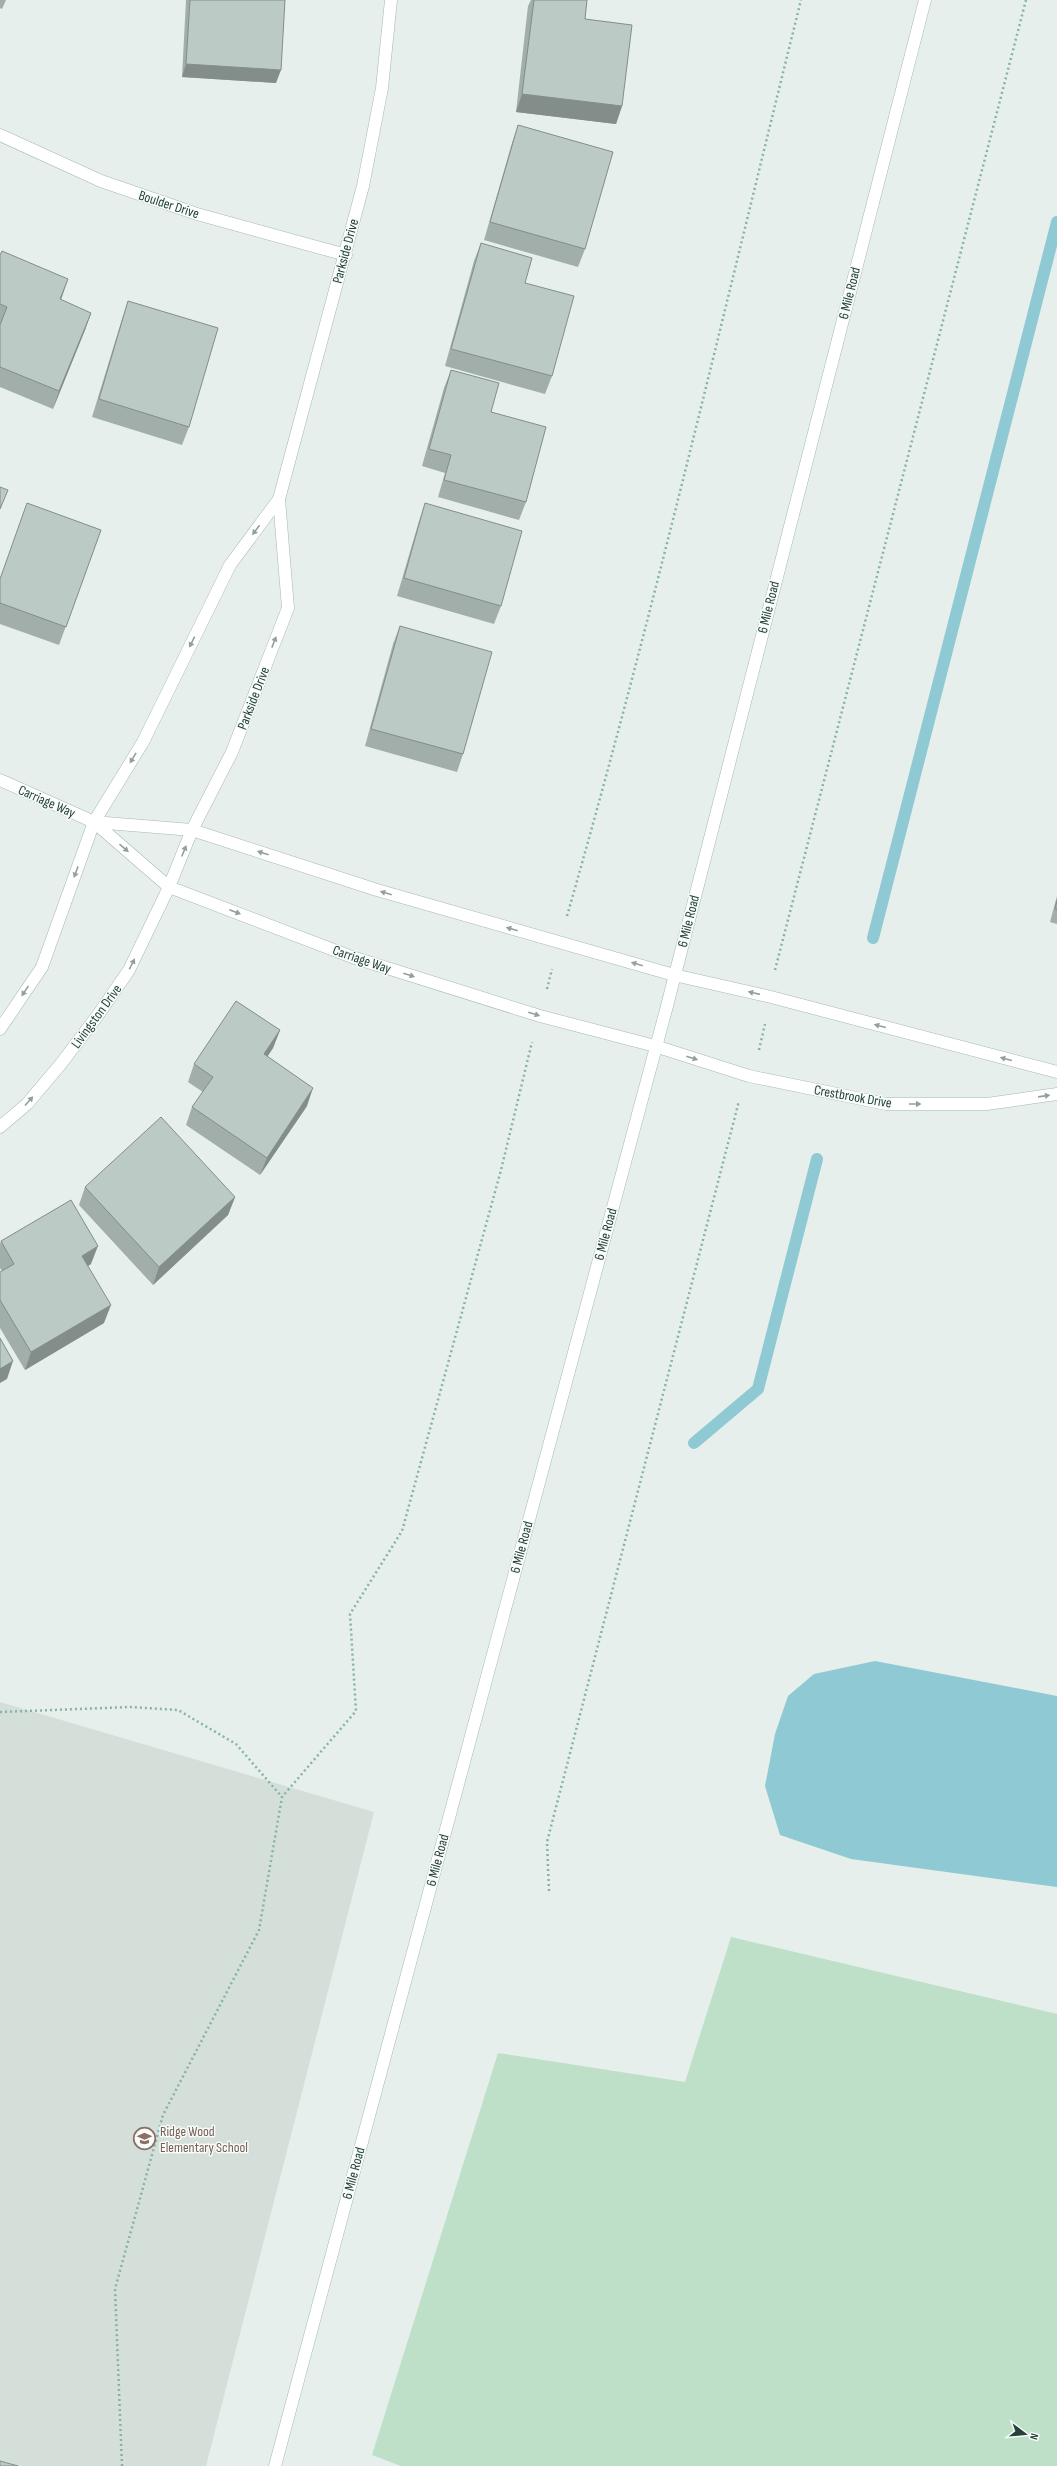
<svg xmlns="http://www.w3.org/2000/svg" width="1057" height="2466" font-family="'Sofia Sans Condensed',sans-serif">
<rect width="100%" height="100%" fill="#e6efeb"/>
<polygon fill="#d4dfda" points="0,1702 374,1812 206,2466 0,2466"/>
<polygon fill="#bfe0c8" points="731,1937 1057,2014 1057,2466 401,2466 372,2455 498,2053 685,2082"/>
<polygon fill="#8ec9d4" points="875,1661 1057,1696 1057,1887 851,1859 780,1835 765,1786 775,1734 788,1696 814,1674"/>
<g fill="none" stroke-linecap="round" stroke-linejoin="round">
<g stroke="#8ec9d4" stroke-width="12">
<polyline points="873,938 1057,222"/>
<polyline points="694,1443 758,1389 817,1159"/>
</g>
<defs>
<g id="street">
<polyline points="0,135 101,181 197,214 346,255"/>
<polyline points="0,780 94,822 169,887 352,957 540,1016 655,1046 749,1076 886,1104 987,1104 1057,1094"/>
<polyline points="94,822 192,830 377,890 674,975 771,997 1057,1072"/>
<polyline points="0,1029 42,967 94,822 143,742 230,565 279,499"/>
<polyline points="0,1127 27,1104 60,1065 98,1015 129,970 169,887 192,830 232,752 288,608 279,499 363,186 382,88 391,0"/>
</g>
<polyline id="secondary" points="275,2466 667,1006 925,0"/>
</defs>
<use href="#street" stroke="#a8b8b2" stroke-width="13"/>
<use href="#secondary" stroke="#a4bbb3" stroke-width="13"/>
<g stroke="#86b3a5" stroke-width="2.5" stroke-dasharray="2 3" stroke-linecap="butt">
<path d="M567 916C654 613 725 306 801 0"/>
<polyline points="775,970 1026,0"/>
<polyline points="547,989 552,969"/>
<polyline points="759,1050 765,1024"/>
<polyline points="0,1712 130,1707 178,1710 236,1744 282,1797"/>
<polyline points="549,1891 547,1842 739,1101"/>
<polyline points="122,2466 115,2289 163,2115 259,1930 282,1797 356,1711 350,1614 402,1531 501,1170 532,1042"/>
</g>
<use href="#street" stroke="#fff" stroke-width="12"/>
<use href="#secondary" stroke="#fff" stroke-width="12"/>
</g>
<g fill="#a1aea9">
<polygon points="0,0 6,0 2,9 0,8"/>
<polygon points="186,0 285,0 276,83 182,77"/>
<polygon points="531,0 587,0 585,19 622,106 616,124 516,112 528,6"/>
<polygon points="518,125 585,249 578,267 484,240 512,143"/>
<polygon points="481,243 552,376 545,394 445,366 474,261"/>
<polygon points="0,255 61,300 91,313 85,330 53,409 0,387"/>
<polygon points="128,301 189,427 182,445 92,417 122,319"/>
<polygon points="451,370 491,412 526,502 519,520 438,497 445,473 422,466 444,388"/>
<polygon points="425,503 501,606 494,624 397,596 419,521"/>
<polygon points="101,530 59,645 0,624 0,579"/>
<polygon points="400,626 463,754 457,772 365,746 393,644"/>
<polygon points="1057,896 1057,924 1050,922"/>
<polygon points="280,1030 273,1048 267,1057 307,1106 260,1175 186,1125 192,1107 203,1092 188,1082 194,1064"/>
<polygon points="85,1187 235,1197 228,1215 153,1285 79,1205"/>
<polygon points="1,1241 91,1264 88,1266 104,1323 25,1370 0,1328 0,1272 2,1271 0,1268 0,1244"/>
</g>
<g fill="#838d89">
<polygon points="186,64 281,70 276,83 182,77"/>
<polygon points="522,94 622,106 616,124 516,112"/>
<polygon points="68,279 62,297 53,317 60,299"/>
<polygon points="91,313 85,330 53,409 59,391"/>
<polygon points="280,1030 273,1048 257,1072 264,1054"/>
<polygon points="313,1088 307,1106 260,1175 267,1158"/>
<polygon points="235,1197 228,1215 153,1285 159,1267"/>
<polygon points="98,1246 91,1264 76,1273 82,1256"/>
<polygon points="111,1305 104,1323 25,1370 31,1352"/>
<polygon points="13,1361 7,1379 0,1383 0,1369"/>
</g>
<g fill="#bbcac4" stroke="#838d89">
<polygon points="190,0 285,0 281,70 186,64"/>
<polygon points="534,0 587,0 585,19 632,25 622,106 522,94"/>
<polygon points="518,125 613,152 585,249 490,222"/>
<polygon points="481,243 532,258 525,283 574,296 552,376 451,349"/>
<polygon points="2,251 68,279 60,299 91,313 59,391 0,367 0,325 7,307 0,304 0,255"/>
<polygon points="128,301 218,328 189,427 99,399"/>
<polygon points="451,370 499,383 491,412 546,427 526,502 444,480 451,455 429,449"/>
<polygon points="0,487 8,490 0,509"/>
<polygon points="27,503 101,530 66,627 0,603 0,579"/>
<polygon points="425,503 522,531 501,606 404,578"/>
<polygon points="400,626 492,652 463,754 371,729"/>
<polygon points="1057,900 1057,910 1055,909"/>
<polygon points="236,1001 280,1030 264,1054 313,1088 267,1158 192,1107 213,1077 194,1064"/>
<polygon points="161,1117 235,1197 159,1267 85,1187"/>
<polygon points="71,1200 98,1246 82,1256 111,1305 31,1352 0,1300 0,1272 14,1264 1,1241"/>
<polygon points="0,1338 13,1361 0,1369"/>
<polygon points="0,2461 18,2466 0,2466"/>
</g>
<defs><path id="oneway-solid" d="M-6-.8H1V-3.2L6.5 0L1 3.2V.8H-6Z"/></defs>
<g fill="#92a09c">
<use href="#oneway-solid" transform="translate(256 530) rotate(127)"/>
<use href="#oneway-solid" transform="translate(192 642) rotate(116)"/>
<use href="#oneway-solid" transform="translate(274 642) rotate(-69)"/>
<use href="#oneway-solid" transform="translate(133 758) rotate(121)"/>
<use href="#oneway-solid" transform="translate(124 848) rotate(41)"/>
<use href="#oneway-solid" transform="translate(184 851) rotate(-68)"/>
<use href="#oneway-solid" transform="translate(263 853) rotate(-162)"/>
<use href="#oneway-solid" transform="translate(76 872) rotate(110)"/>
<use href="#oneway-solid" transform="translate(386 893) rotate(-164)"/>
<use href="#oneway-solid" transform="translate(235 912) rotate(21)"/>
<use href="#oneway-solid" transform="translate(512 929) rotate(-164)"/>
<use href="#oneway-solid" transform="translate(132 964) rotate(-63)"/>
<use href="#oneway-solid" transform="translate(637 964) rotate(-164)"/>
<use href="#oneway-solid" transform="translate(409 975) rotate(18)"/>
<use href="#oneway-solid" transform="translate(25 991) rotate(124)"/>
<use href="#oneway-solid" transform="translate(754 993) rotate(-167)"/>
<use href="#oneway-solid" transform="translate(534 1014) rotate(17)"/>
<use href="#oneway-solid" transform="translate(880 1026) rotate(-165)"/>
<use href="#oneway-solid" transform="translate(692 1058) rotate(17)"/>
<use href="#oneway-solid" transform="translate(1006 1059) rotate(-165)"/>
<use href="#oneway-solid" transform="translate(1044 1096) rotate(-8)"/>
<use href="#oneway-solid" transform="translate(29 1101) rotate(-48)"/>
<use href="#oneway-solid" transform="translate(915 1104)"/>
</g>
<defs>
<symbol id="school-ring" viewBox="-11 -11 22 22"><circle r="9.5" fill="#f7fbf9" stroke="#8d6e63" stroke-width="1.5"/><path d="M0-5L7-2L0 1L-7-2ZM-4 1L0 2.5L4 1V4Q0 6-4 4Z" fill="#8d6e63"/></symbol>
</defs>
<g fill-rule="evenodd">
<use href="#school-ring" x="132" y="2126" width="25" height="25"/>
</g>
<g text-anchor="middle" stroke-width="3" stroke-linejoin="round" paint-order="stroke">
<g font-size="14" fill="#24423a" stroke="#f7fbf9">
<text transform="translate(169 204) rotate(18)" y="5">Boulder Drive</text>
<text transform="translate(345 251) rotate(-75)" y="5">Parkside Drive</text>
<text transform="translate(849 293) rotate(-76)" y="5">6 Mile Road</text>
<text transform="translate(768 607) rotate(-76)" y="5">6 Mile Road</text>
<text transform="translate(253 698) rotate(-69)" y="5">Parkside Drive</text>
<text transform="translate(47 801) rotate(24)" y="5">Carriage Way</text>
<text transform="translate(688 921) rotate(-76)" y="5">6 Mile Road</text>
<text transform="translate(362 959) rotate(19)" y="5">Carriage Way</text>
<text transform="translate(96 1016) rotate(-54)" y="5">Livingston Drive</text>
<text transform="translate(853 1096) rotate(10)" y="5">Crestbrook Drive</text>
<text transform="translate(605 1234) rotate(-75)" y="5">6 Mile Road</text>
<text transform="translate(521 1547) rotate(-75)" y="5">6 Mile Road</text>
<text transform="translate(437 1860) rotate(-75)" y="5">6 Mile Road</text>
<text transform="translate(353 2173) rotate(-75)" y="5">6 Mile Road</text>
</g>
<g font-size="14" fill="#785e54" stroke="#f7fbf9" text-anchor="start">
<text x="160" y="2136">Ridge Wood<tspan x="160" dy="16">Elementary School</tspan></text>
</g>
</g>
<g transform="translate(1025 2434) rotate(106)" stroke="#f7fbf9" stroke-width="3" paint-order="stroke">
<path d="M0-3L7 15L0 10L-7 15Z" fill="#24423a"/>
<text y="-6" font-size="11" font-weight="bold" text-anchor="middle" fill="#24423a">N</text>
</g>
</svg>
